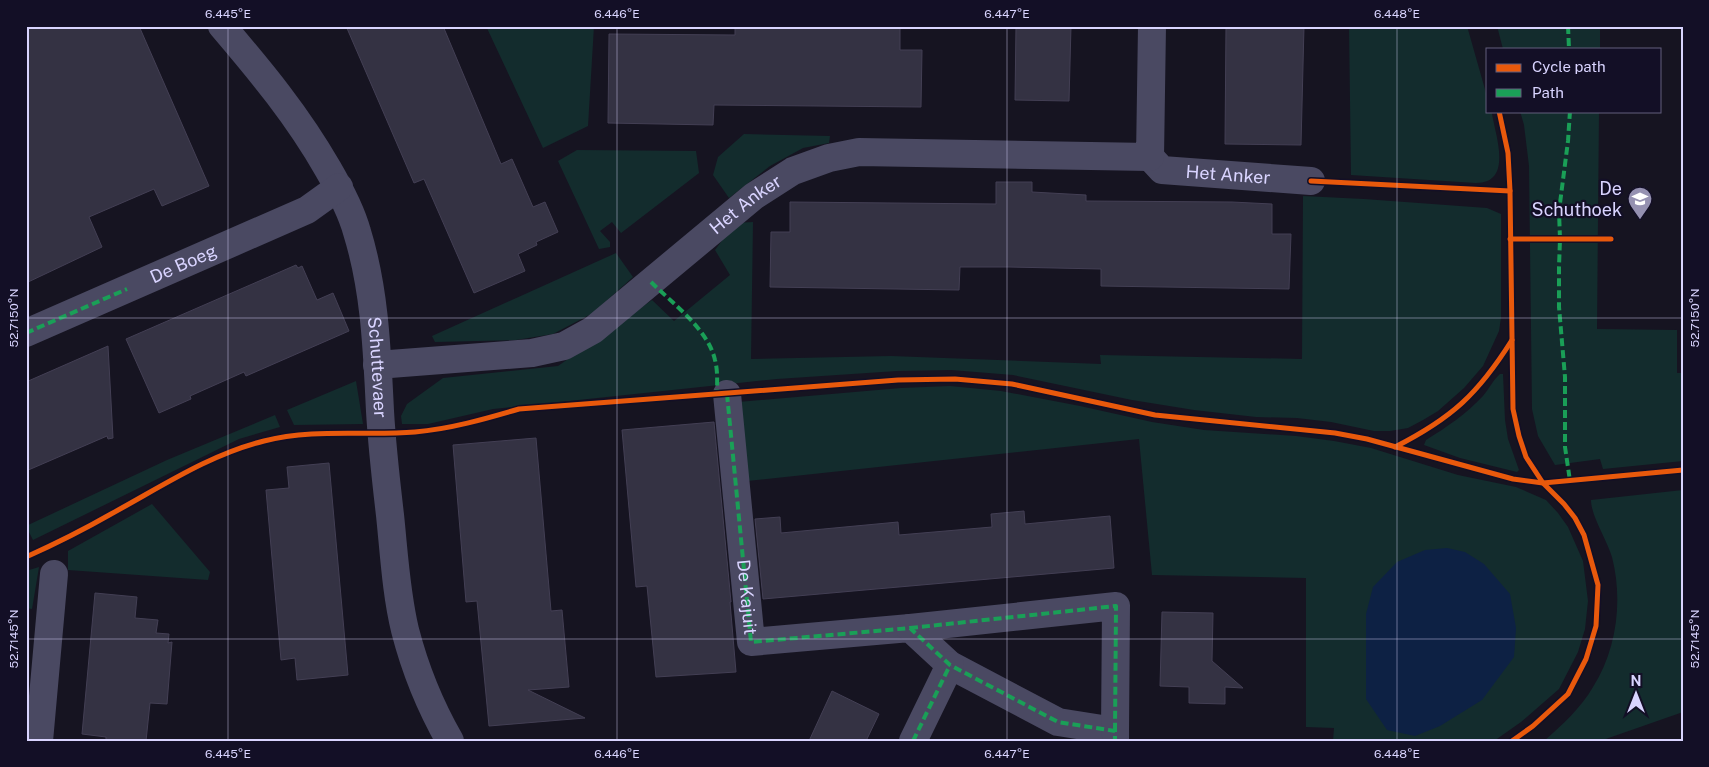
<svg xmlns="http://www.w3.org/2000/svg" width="1709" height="767" font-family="'Public Sans',sans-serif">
<rect width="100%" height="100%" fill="#161421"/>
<g fill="#132c2d">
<polygon points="486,26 594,26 588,126 543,148"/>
<path d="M1349 26H1467L1488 100V111H1491L1492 114C1496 137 1513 183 1476 183L1351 175Z"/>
<polygon points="1497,26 1600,26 1600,49 1503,49"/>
<polygon points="1520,111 1599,111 1597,329 1677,330 1677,373 1683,373 1683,461 1603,469 1600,459 1555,465 1538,436 1532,409 1529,166 1524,125"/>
<polygon points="744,134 830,136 829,143 803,148 770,166 729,198 713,175 718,157"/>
<polygon points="577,150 696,151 699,173 621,233 612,222 600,231 610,242 610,247 599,249 558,161"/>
<polygon points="1303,196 1364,199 1487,208 1501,214 1501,318 1499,331 1483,366 1464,388 1438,411 1423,420 1408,428 1390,431 1374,431 1331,422 1297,418 1256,417 1194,410 1132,400 1013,375 951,370 897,371 777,379 493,409 428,424 402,424 401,416 407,404 443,378 558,366 652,300 674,321 730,275 715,250 735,223 753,222 751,359 891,356 1101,364 1100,355 1302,359"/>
<polygon points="616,253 633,277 593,313 553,334 516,340 435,342 432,336"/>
<path d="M1500 374H1503L1505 420 1508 439 1519 470 1517 472 1460 458 1424 445 1426 440C1447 427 1466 414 1483 396 1489 389 1493 380 1500 374Z"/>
<polygon points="356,381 363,424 294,425 287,410"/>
<polygon points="950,386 1001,391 1080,406 1152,422 1204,430 1296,436 1334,441 1371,448 1458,475 1516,487 1546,500 1558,513 1568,527 1583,561 1588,601 1585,629 1578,652 1559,689 1521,722 1494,741 1333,741 1334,728 1306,727 1306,578 1152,575 1139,439 747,481 738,402 901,388"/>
<polygon points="275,415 280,427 239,439 33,540 26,526 167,460"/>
<path d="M1683 490V712L1600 741H1544C1562 725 1581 708 1593 687 1617 649 1623 600 1612 557 1607 540 1591 516 1591 500Z"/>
<polygon points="152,504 210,572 208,580 68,570 68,551"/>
<polygon points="39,567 32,609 26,608 26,571"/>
</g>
<polygon fill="#0d2144" points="1447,548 1465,552 1484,564 1510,594 1516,628 1514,657 1482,700 1440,726 1415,736 1387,730 1366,699 1366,614 1373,587 1397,562 1425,550"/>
<g fill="#343243" stroke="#433f54">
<polygon points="26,26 139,26 209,186 162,206 154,189 89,217 102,247 26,283"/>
<polygon points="346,26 443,26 501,164 512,159 533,207 545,202 558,232 536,242 537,245 518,254 525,271 474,293 424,179 414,183"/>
<polygon points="735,26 900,26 900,50 922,50 921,107 714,105 713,125 608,123 609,34 735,35"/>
<polygon points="1016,26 1071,26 1069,101 1015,100"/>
<polygon points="1226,26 1304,26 1301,145 1225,144"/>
<polygon points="996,182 1032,182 1032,192 1086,195 1086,201 1232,202 1272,204 1272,234 1291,234 1289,289 1101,286 1101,269 1009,267 960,267 959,290 770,287 771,232 790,232 790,202 996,204"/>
<polygon points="296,265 298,268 302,266 317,300 333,293 349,331 246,376 244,372 190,396 191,399 159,413 126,339"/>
<polygon points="108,346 113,438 108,439 107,436 26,471 26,382"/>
<polygon points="714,422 731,602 730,602 736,672 656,677 647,586 636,587 622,430"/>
<polygon points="536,438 551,611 562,610 569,687 528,690 585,718 489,726 477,601 466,602 453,445"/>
<polygon points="329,463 348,675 297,680 295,658 281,660 266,490 289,488 287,467"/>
<polygon points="1024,511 1025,524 1110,516 1114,568 763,599 755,519 780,517 781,533 898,522 899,535 992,527 991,514"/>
<polygon points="95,593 137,597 135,618 158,620 156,633 169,634 168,643 172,642 167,704 150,703 146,741 106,741 106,737 82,734"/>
<polygon points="1162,612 1213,613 1212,661 1243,688 1225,687 1225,704 1189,703 1189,687 1160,686"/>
<polygon points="832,691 879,714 866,741 809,741"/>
</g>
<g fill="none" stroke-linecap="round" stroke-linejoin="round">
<g stroke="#4a4962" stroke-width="28">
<path id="s1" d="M222 26C262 73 297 115 328 169 339 188 351 210 357 232 375 290 377 351 380 411 382 446 386 481 390 515 394 553 396 593 405 630 415 669 430 706 450 741"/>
<path id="s2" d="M1150 157 1162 170 1311 181"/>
<path id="s3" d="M26 333 307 210 339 187"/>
<path id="s4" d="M377 365 532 353 564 346 593 330 754 196 793 171 829 158 859 152 1150 157 1152 26"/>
<path id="s5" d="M727 394 751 642 910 628 950 665 1058 722 1115 731V741"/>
<polyline points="910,628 1116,606 1115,731"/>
<polyline points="39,741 54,574"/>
<polyline points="913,741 950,665"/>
</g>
<g stroke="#1a9f57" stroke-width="4" stroke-dasharray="8 4" stroke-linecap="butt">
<polyline points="1568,26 1569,49"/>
<polyline points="1570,111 1568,141 1559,211 1560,239 1559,267 1559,307 1565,377 1565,447 1570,481"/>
<path d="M651 282C672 303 708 329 715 360 718 371 717 383 717 395"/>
<polyline points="26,333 127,289"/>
<polyline points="727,394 751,642 910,628 950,665 1058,722 1115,731 1115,741"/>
<polyline points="910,628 1116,606 1115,731"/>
<polyline points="913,741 950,665"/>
</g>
<defs>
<g id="cycleway">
<polyline points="1499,111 1508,153 1510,191 1513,409 1519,436 1526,457 1543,483 1564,504 1575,518 1584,535 1598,585 1596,626 1586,659 1568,694 1533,726 1512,741"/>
<polyline points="1311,181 1510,191"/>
<polyline points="1510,239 1611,239"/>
<path d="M1395 447C1452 418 1478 394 1512 340"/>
<path d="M26 557C55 544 83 530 111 514 161 487 208 455 264 441 313 428 365 436 415 432 450 429 485 419 519 409L898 380 955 379 1012 384 1155 415 1335 433 1367 439 1513 479 1543 483 1683 470"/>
</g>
</defs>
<use href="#cycleway" stroke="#130f26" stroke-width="8"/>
<use href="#cycleway" stroke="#e8590c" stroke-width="5"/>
</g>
<path fill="none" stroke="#d9d4ff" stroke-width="1" stroke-opacity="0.45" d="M228 26V741M617 26V741M1007 26V741M1397 26V741M26 318H1683M26 639H1683"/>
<defs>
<symbol id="school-pin" viewBox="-11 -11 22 30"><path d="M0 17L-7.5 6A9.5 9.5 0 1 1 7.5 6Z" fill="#9591b1" stroke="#130f26"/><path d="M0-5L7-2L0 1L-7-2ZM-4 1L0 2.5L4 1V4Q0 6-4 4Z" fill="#fff"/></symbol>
</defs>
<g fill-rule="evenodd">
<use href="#school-pin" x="1626" y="185" width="28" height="38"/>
</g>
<g text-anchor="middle" stroke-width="4.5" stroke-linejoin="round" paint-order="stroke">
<g font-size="18" fill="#d9d4ff" stroke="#130f26">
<text dy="6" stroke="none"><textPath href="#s2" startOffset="84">Het Anker</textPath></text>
<text dy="6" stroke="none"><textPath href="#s4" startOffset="419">Het Anker</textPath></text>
<text dy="6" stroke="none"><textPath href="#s3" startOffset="172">De Boeg</textPath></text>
<text dy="6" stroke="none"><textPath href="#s1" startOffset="385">Schuttevaer</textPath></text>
<text dy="6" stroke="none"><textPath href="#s5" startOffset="204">De Kajuit</textPath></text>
</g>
<g font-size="18" fill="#d9d4ff" stroke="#130f26" text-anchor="end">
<text x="1622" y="195">De<tspan x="1622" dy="21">Schuthoek</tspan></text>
</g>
</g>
<rect width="1709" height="767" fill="none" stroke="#130f26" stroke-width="55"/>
<rect x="1486" y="48" width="175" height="65" fill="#130f26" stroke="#625e7d"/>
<rect x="1496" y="64" width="25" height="8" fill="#e8590c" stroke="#625e7d"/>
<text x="1532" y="72" font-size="15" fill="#d9d4ff">Cycle path</text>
<rect x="1496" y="89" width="25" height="8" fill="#1a9f57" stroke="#625e7d"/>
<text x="1532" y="98" font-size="15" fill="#d9d4ff">Path</text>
<g transform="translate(1636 694)" stroke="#130f26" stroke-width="4" paint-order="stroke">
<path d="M0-4L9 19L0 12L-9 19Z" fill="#d9d4ff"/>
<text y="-8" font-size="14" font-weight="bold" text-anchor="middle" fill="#d9d4ff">N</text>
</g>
<rect x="28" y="28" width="1654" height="712" fill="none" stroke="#d9d4ff" stroke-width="2"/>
<g font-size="12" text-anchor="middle" fill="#d9d4ff">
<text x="228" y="18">6.445°E</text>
<text x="617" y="18">6.446°E</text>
<text x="1007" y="18">6.447°E</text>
<text x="1397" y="18">6.448°E</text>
<text transform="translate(14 318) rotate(-90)" y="4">52.7150°N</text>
<text transform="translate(1695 318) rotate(-90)" y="4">52.7150°N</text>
<text transform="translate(14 639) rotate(-90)" y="4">52.7145°N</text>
<text transform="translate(1695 639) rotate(-90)" y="4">52.7145°N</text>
<text x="228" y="758">6.445°E</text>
<text x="617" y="758">6.446°E</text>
<text x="1007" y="758">6.447°E</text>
<text x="1397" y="758">6.448°E</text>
</g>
</svg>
